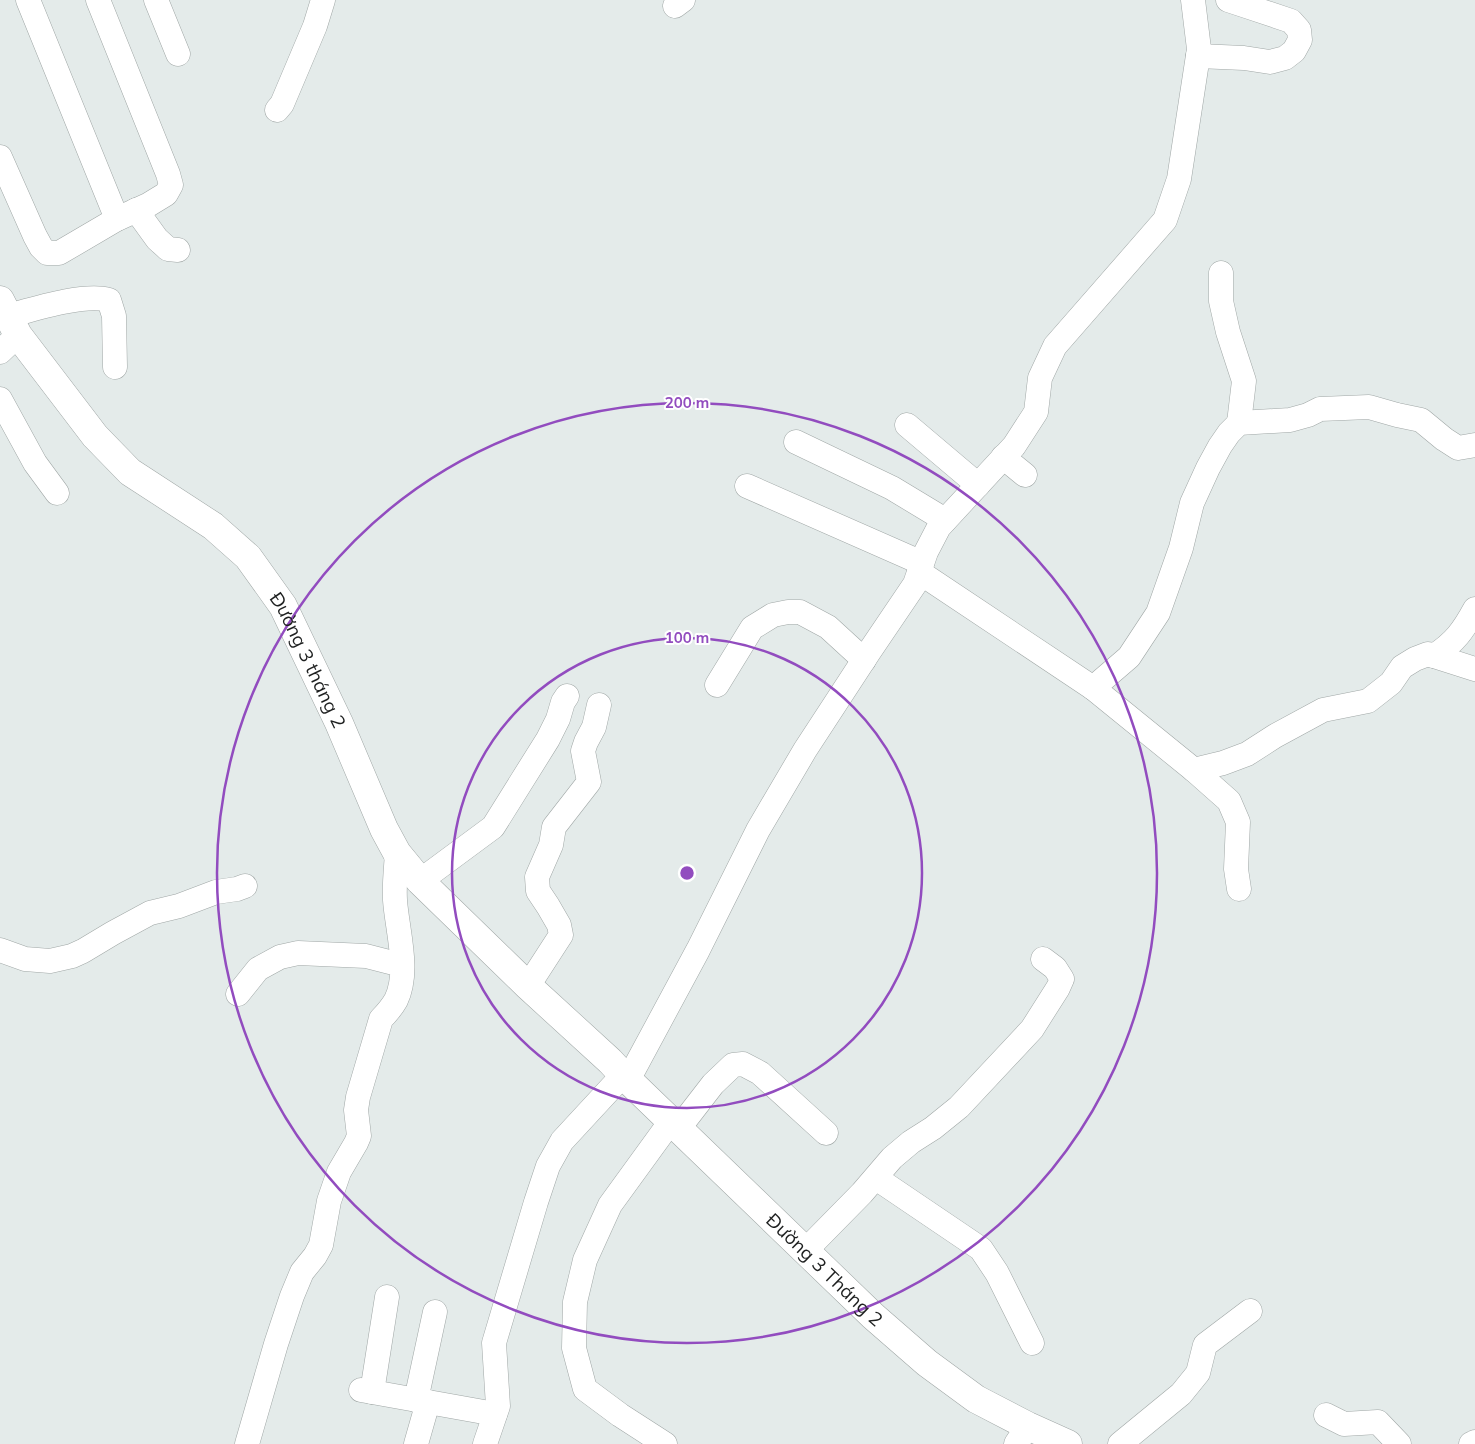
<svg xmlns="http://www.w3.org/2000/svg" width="1475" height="1444" font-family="Mulish,sans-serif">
<rect width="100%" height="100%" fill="#e4ebea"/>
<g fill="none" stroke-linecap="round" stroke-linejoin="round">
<defs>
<g id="minor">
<polyline points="28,0 117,219"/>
<polyline points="156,0 178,54"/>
<polyline points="675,6 683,0"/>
<polyline points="1198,56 1244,58 1270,62 1285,58 1294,51 1300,40 1299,30 1291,21 1228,0"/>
<polyline points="277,110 282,104 315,26 323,0"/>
<polyline points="0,157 35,236 41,247 47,253 59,253 117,219 148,205 166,194 171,185 168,174 98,0"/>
<polyline points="136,210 157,239 168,249 178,250"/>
<polyline points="1221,273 1221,301 1228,332 1244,381 1239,423"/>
<path d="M8 316C34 309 84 293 109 300L114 316 115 367"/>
<polyline points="0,352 18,335"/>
<polyline points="0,399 35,463 57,493"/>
<polyline points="907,425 978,485"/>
<polyline points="796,442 892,488 945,520"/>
<polyline points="1003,457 1025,475"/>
<polyline points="747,486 922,563"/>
<polyline points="919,572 1093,688 1194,770 1229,801 1238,822 1236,869 1239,889"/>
<path d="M1434 656C1455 642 1463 631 1475 609"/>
<polyline points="717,685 752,628 773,615 788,612 800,612 828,627 864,660"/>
<polyline points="1093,688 1129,657 1158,613 1181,548 1192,503 1208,468 1220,446 1229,433 1239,423 1290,420 1308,415 1320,409 1369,407 1397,415 1421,420 1444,439 1458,448 1475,445"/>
<polyline points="1194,770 1223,763 1247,754 1275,736 1323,710 1368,701 1391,683 1402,667 1415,659 1428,654 1475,669"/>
<polyline points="420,881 493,827 548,739 558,719 563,702 567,696"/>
<polyline points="0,950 25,959 50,961 72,956 83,951 113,933 150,913 179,906 216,892 237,889 245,886"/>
<polyline points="528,986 561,935 559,925 548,906 538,891 537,877 551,845 554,827 589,782 583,751 586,742 594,727 599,705"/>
<polyline points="238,994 258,969 280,957 298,953 366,956 401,965"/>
<polyline points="628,1080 698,950 758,830 805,750 869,652 915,584 926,552 939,527 1014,446 1036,412 1040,378 1055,346 1165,220 1179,179 1199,49 1193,0"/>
<polyline points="679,1128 713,1084 733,1065 743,1064 760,1073 826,1133"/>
<polyline points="876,1178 981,1249 997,1273 1032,1343"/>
<polyline points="806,1250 862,1193 892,1158 911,1142 933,1128 959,1107 1032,1029 1058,988 1062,979 1055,968 1043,959"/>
<polyline points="361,1390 495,1414"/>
<polyline points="372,1392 387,1297"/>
<polyline points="416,1400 435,1312"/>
<polyline points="1326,1415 1344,1424 1378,1422 1399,1444"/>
<path d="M247 1444 276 1344 292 1296 302 1272 315 1256 321 1245 329 1201 339 1172 356 1143 359 1136 356 1110 358 1097 381 1019C387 1013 392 1007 396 1000 410 971 397 930 395 900 394 885 396 869 397 853"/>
<polyline points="416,1444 428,1402"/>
<polyline points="485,1444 498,1406 494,1343 536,1202 548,1166 562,1141 623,1075"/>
<polyline points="665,1444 620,1415 585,1389 574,1348 575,1302 585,1260 610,1205 671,1121"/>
<polyline points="1016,1444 1028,1426"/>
<polyline points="1120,1444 1181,1394 1198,1373 1205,1345 1250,1311"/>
<polyline points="1471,1444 1475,1442"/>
</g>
<g id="major">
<path id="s1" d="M0 300 18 335 95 436 130 472 213 526 248 557 283 606 339 723 384 829 397 853 420 881 528 986 610 1061 623 1075 873 1316 927 1363 976 1399 1028 1426 1068 1444"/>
</g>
</defs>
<use href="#minor" stroke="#a0a7a6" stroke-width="25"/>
<use href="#major" stroke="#a0a7a6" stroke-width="29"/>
<use href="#minor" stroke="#fff" stroke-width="24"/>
<use href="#major" stroke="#fff" stroke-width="28"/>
</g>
<g fill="none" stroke="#924cbf" stroke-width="2.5">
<circle cx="687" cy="873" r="235"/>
<circle cx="687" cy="873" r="470"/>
</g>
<g text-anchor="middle" stroke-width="4" stroke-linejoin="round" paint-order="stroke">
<g font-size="19" fill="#1e2020" stroke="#fff">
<text dy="7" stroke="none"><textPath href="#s1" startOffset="482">Đường 3 tháng 2</textPath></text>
<text dy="7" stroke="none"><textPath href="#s1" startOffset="1292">Đường 3 Tháng 2</textPath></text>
</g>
</g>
<circle cx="687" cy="873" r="8" fill="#924cbf" stroke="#fff" stroke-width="2.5"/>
<g font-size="15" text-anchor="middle" font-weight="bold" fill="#924cbf" stroke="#fff" stroke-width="4" stroke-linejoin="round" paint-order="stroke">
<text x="687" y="408">200 m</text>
<text x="687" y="643">100 m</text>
</g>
</svg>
